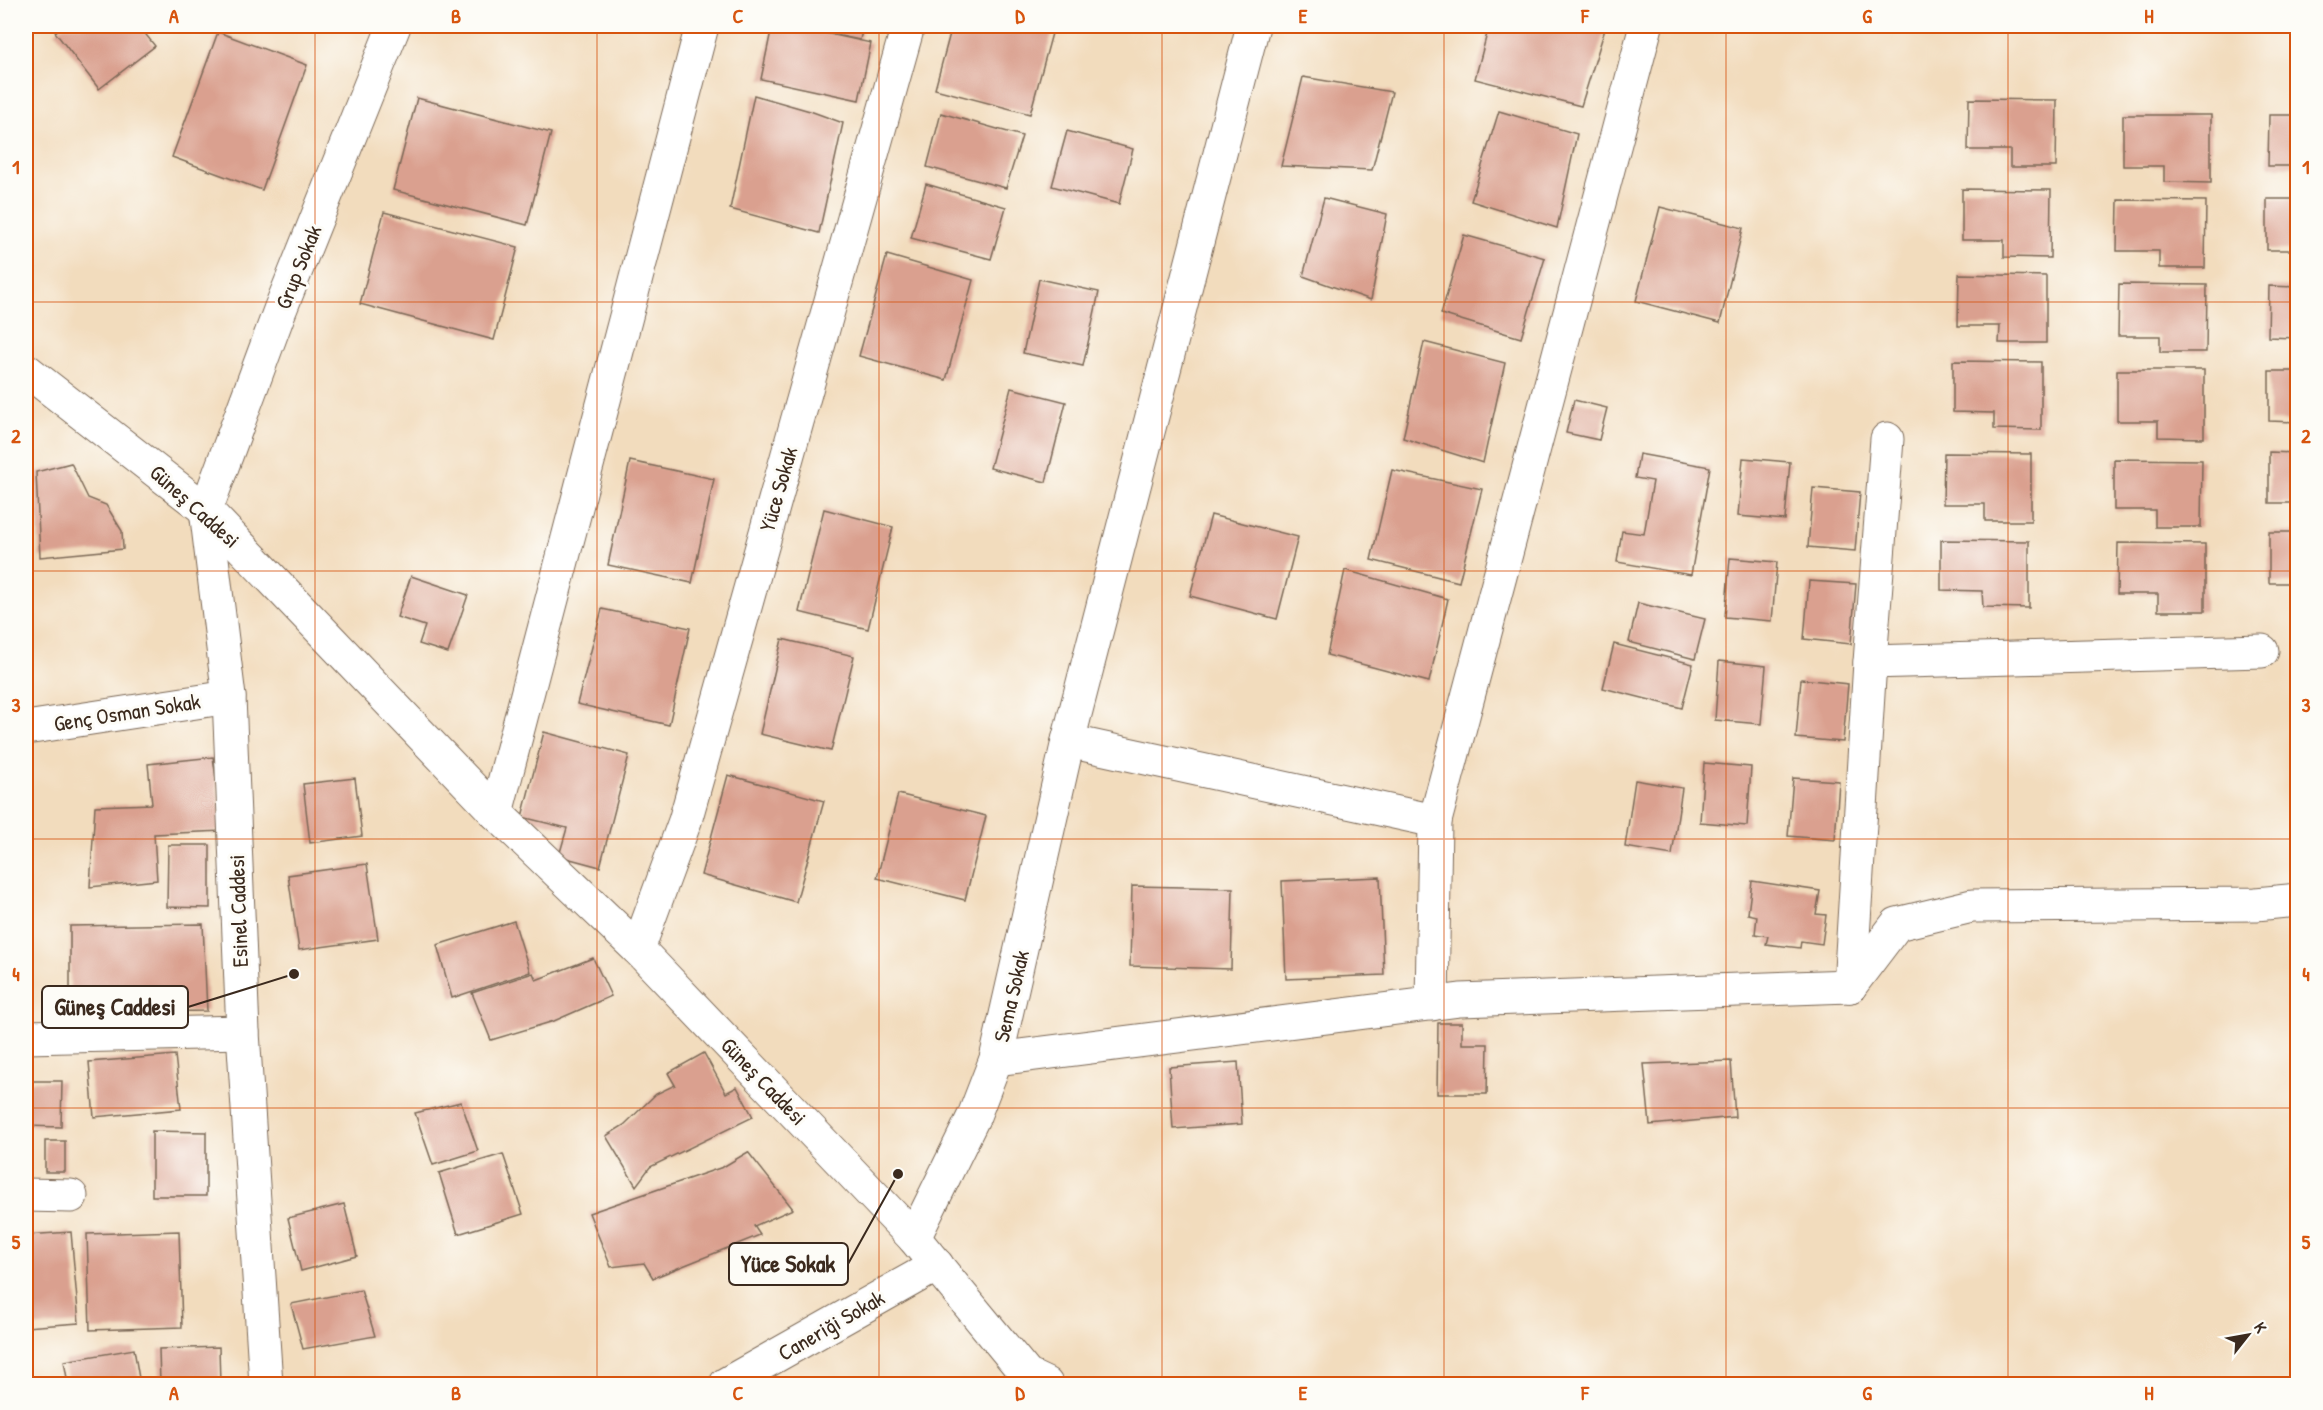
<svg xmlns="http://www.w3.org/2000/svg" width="2323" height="1410" font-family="'Patrick Hand',sans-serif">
<rect width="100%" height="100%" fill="#fdfcf7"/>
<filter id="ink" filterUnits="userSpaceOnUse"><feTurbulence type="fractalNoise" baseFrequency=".0167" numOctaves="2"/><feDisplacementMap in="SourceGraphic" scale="12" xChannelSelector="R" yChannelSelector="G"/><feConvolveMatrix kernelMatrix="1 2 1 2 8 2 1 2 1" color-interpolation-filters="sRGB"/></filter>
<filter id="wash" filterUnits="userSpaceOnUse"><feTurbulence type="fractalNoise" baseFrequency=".008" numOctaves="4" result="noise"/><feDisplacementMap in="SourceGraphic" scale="24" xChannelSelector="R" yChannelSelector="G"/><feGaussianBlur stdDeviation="1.35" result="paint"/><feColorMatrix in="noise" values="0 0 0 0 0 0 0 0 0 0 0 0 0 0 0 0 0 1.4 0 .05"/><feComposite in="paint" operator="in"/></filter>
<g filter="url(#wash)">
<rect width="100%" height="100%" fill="#f2dcbd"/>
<g id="blocks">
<g fill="#daa08f">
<polygon points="64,26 139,26 155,46 99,89 55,32"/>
<polygon points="772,26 863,26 860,40 807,29 871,43 859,100 761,79"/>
<polygon points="952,26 1054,26 1030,114 935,89"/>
<polygon points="1489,26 1606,26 1581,106 1475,79"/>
<polygon points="218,32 307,65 262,190 172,157"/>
<polygon points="1303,77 1392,92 1372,170 1281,166"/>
<polygon points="754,95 810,111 843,123 819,233 730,209"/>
<polygon points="417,98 551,133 527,225 393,190"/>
<polygon points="1969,99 2057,100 2056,167 2010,167 2010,150 1968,150"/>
<polygon points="1499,111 1577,134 1557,228 1471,201"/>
<polygon points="941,113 1022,136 1006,188 927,167"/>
<polygon points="2123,115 2211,115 2211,183 2164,182 2164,166 2123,166"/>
<polygon points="2269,115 2298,115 2298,166 2268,166"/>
<polygon points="1067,131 1133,149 1119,204 1052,186"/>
<polygon points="926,184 1006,207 991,259 911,238"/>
<polygon points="1962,189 2051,190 2050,258 2004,257 2004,240 1962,240"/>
<polygon points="1324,198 1387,214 1371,300 1303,276"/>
<rect x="2267" y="199" width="31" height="51"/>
<polygon points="2118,200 2206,201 2205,268 2159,268 2159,251 2117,251"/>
<polygon points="1660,207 1743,228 1720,323 1636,301"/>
<polygon points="384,212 518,247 494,340 360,304"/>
<polygon points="1464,235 1545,258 1521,338 1441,314"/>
<polygon points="887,255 973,280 946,380 859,356"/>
<polygon points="1959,274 2046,276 2046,343 1999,343 2000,326 1958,326"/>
<polygon points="1039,279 1099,292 1083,366 1023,353"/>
<polygon points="2119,284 2207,285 2206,352 2160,352 2160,336 2118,336"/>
<polygon points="2269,286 2298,287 2298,338 2268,337"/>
<polygon points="1424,342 1505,363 1483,463 1403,438"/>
<polygon points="1953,361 2041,362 2041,430 1994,429 1994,413 1953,412"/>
<polygon points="2117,370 2204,370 2204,438 2158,437 2158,421 2117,421"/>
<polygon points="2269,371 2298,371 2298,422 2269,421"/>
<polygon points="1011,388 1066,402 1046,482 990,468"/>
<polygon points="1574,400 1607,408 1599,440 1566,433"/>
<polygon points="2269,452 2298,453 2298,503 2269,503"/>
<polygon points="1944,453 2031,454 2031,521 1985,521 1985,504 1943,504"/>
<polygon points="1639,454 1710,467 1691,575 1617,562 1622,531 1644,534 1653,481 1635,478"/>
<polygon points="1743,458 1790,462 1785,520 1738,516"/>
<polygon points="2114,459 2202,460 2201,527 2155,527 2155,510 2114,510"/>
<polygon points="630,461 714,479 692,583 608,565"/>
<polygon points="71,463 88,498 106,505 122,531 123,549 40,557 36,472"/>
<polygon points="1392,470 1482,489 1459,582 1371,560"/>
<polygon points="1813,488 1860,492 1855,551 1808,547"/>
<polygon points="824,509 893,527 868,629 799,612"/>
<polygon points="1211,515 1298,537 1277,619 1190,596"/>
<rect x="2269" y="532" width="29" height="51"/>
<polygon points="1941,540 2029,541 2029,608 1983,607 1982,591 1941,590"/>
<polygon points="2118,543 2205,544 2205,611 2158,611 2158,594 2117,594"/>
<polygon points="1730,558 1777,562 1772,621 1725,617"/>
<polygon points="1345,570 1448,599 1429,682 1327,655"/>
<polygon points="411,576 468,595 448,653 419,644 425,626 397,617"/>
<polygon points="1809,581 1856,584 1851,644 1804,639"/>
<polygon points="1638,603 1705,619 1695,659 1629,642"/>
<polygon points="602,609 690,628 669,725 577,704"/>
<polygon points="782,639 854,656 831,751 760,734"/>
<polygon points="1614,644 1693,664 1682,708 1603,688"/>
<polygon points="1719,661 1766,666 1761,724 1715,720"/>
<polygon points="1801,679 1848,684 1843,742 1796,738"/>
<polygon points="544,732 629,755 600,867 559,856 567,828 522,817"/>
<polygon points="213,757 223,831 154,834 157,880 90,887 95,806 152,804 148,764"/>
<polygon points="1704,763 1751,767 1747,826 1700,822"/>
<polygon points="728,775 824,801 796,902 701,875"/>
<polygon points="355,778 362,836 310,843 303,784"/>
<polygon points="1793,778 1839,781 1835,840 1788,836"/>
<polygon points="1635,780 1682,788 1672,855 1625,847"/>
<polygon points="898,794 986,816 965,900 877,878"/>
<polygon points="168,845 210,845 210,908 167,907"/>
<polygon points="367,864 378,939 299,950 288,875"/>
<polygon points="1380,877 1384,975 1286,979 1282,881"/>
<polygon points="1752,881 1820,891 1816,914 1826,915 1822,944 1801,941 1800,948 1766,944 1768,936 1755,934 1757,916 1748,914"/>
<polygon points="1132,886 1233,888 1231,969 1130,966"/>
<polygon points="514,921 530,972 452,998 437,945"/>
<polygon points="203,924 207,1011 70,1013 70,926"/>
<polygon points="593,958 611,996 554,1021 491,1040 472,993 533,973 536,980"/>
<polygon points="1438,1023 1462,1023 1462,1044 1488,1044 1487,1094 1437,1094"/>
<polygon points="704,1053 726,1093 737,1087 753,1117 650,1167 636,1186 606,1136 624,1125 656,1094 675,1085 668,1073"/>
<polygon points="175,1055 181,1109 94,1117 89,1062"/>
<polygon points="1731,1061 1735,1117 1650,1125 1644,1064"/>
<polygon points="1238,1062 1242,1124 1173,1129 1169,1067"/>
<polygon points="26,1081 62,1081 61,1127 26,1126"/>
<polygon points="461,1102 478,1151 433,1165 415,1113"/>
<polygon points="152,1131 206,1132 206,1196 152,1196"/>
<rect x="45" y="1141" width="20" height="31"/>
<polygon points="748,1152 793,1209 754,1226 760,1235 653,1278 644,1263 611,1267 589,1213 723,1167"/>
<polygon points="503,1154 523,1214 458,1234 439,1173"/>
<polygon points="344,1204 357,1256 301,1271 288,1218"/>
<polygon points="179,1231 182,1327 90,1330 87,1234"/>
<polygon points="71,1232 79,1323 26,1327 26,1235"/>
<polygon points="361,1290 375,1336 303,1349 291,1304"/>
<polygon points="219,1347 220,1384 160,1384 159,1349"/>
<polygon points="134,1349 140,1384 68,1384 64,1361"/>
<polygon points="47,1378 47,1384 26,1384 26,1379"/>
</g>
</g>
</g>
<g filter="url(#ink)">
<use href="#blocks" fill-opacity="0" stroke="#7b6856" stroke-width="1.5"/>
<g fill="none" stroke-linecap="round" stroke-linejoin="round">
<defs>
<g id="street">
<polyline points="1870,662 2262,651"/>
<polyline points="26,728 229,697"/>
<polyline points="1068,741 1435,821 1646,26"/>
<polyline points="496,813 702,26"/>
<polyline points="638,949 685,821 908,26"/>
<polyline points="1850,986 1870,662 1887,439"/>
<polyline points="1850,986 1897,924 1972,906 2256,904 2298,900"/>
<polyline points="1432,1004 1435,821"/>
<polyline points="26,1037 243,1032"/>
<polyline points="996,1059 1460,1000 1850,986"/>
<polyline points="26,1195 71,1196"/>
<polyline points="914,1238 974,1116 996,1059 1068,741 1253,26"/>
<polyline points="266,1384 243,1032 229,697 206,510 280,310 394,26"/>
<polyline points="726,1384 937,1265"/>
</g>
<polyline id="secondary" points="26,370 206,510 496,813 638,949 914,1238 1027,1375 1046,1384"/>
</defs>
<use href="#street" stroke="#7b6856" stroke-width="35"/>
<use href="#secondary" stroke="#7b6856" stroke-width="35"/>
<use href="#street" stroke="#fff" stroke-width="33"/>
<use href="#secondary" stroke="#fff" stroke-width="33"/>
</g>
</g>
<path fill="none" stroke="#d7540e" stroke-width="1.5" stroke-opacity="0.55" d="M315 26V1384M597 26V1384M879 26V1384M1162 26V1384M1444 26V1384M1726 26V1384M2008 26V1384M26 302H2298M26 571H2298M26 839H2298M26 1108H2298"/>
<g text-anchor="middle" stroke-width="6" stroke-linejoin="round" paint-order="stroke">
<g font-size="22" fill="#3b2a1e" stroke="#fdfcf7">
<text transform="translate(298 267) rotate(-68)" y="8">Grup Sokak</text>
<text transform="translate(778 489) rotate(-74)" y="8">Yüce Sokak</text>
<text transform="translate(195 506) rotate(42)" y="8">Güneş Caddesi</text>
<text transform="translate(127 712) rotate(-9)" y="8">Genç Osman Sokak</text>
<text transform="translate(238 911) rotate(-92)" y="8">Esinel Caddesi</text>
<text transform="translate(1011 996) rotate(-77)" y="8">Sema Sokak</text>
<text transform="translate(764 1081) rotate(46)" y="8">Güneş Caddesi</text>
<text transform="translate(831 1325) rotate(-30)" y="8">Caneriği Sokak</text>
</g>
</g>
<path fill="none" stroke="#3b2a1e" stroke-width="2" d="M294 974L188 1007M898 1174L848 1264"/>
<g fill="#3b2a1e" stroke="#fdfcf7" stroke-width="2">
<circle cx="294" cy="974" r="6"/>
<circle cx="898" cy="1174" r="6"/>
</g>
<g fill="#fdfcf7" stroke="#3b2a1e" stroke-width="2">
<rect x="42" y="986" width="146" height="42" rx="6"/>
<rect x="729" y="1243" width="119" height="42" rx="6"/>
</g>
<g font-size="24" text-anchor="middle" font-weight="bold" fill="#3b2a1e">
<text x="115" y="1015">Güneş Caddesi</text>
<text x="788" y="1272">Yüce Sokak</text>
</g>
<rect width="2323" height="1410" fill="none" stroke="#fdfcf7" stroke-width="66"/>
<g transform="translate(2248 1335) rotate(59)" stroke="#fdfcf7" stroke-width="4.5" paint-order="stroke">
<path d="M0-4.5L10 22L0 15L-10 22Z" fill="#3b2a1e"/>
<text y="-9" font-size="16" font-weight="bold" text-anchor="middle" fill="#3b2a1e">K</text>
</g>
<rect x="33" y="33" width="2257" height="1344" fill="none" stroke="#d7540e" stroke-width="2"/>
<g font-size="20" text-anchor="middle" font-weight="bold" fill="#d7540e">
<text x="174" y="23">A</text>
<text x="456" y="23">B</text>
<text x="738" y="23">C</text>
<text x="1020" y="23">D</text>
<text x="1303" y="23">E</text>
<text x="1585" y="23">F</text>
<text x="1867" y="23">G</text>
<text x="2149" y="23">H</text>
<text x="16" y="174">1</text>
<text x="2306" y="174">1</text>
<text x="16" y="443">2</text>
<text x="2306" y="443">2</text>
<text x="16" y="712">3</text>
<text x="2306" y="712">3</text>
<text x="16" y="981">4</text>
<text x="2306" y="981">4</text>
<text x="16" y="1249">5</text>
<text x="2306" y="1249">5</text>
<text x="174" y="1400">A</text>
<text x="456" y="1400">B</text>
<text x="738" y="1400">C</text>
<text x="1020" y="1400">D</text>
<text x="1303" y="1400">E</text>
<text x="1585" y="1400">F</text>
<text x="1867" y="1400">G</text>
<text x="2149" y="1400">H</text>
</g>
</svg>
